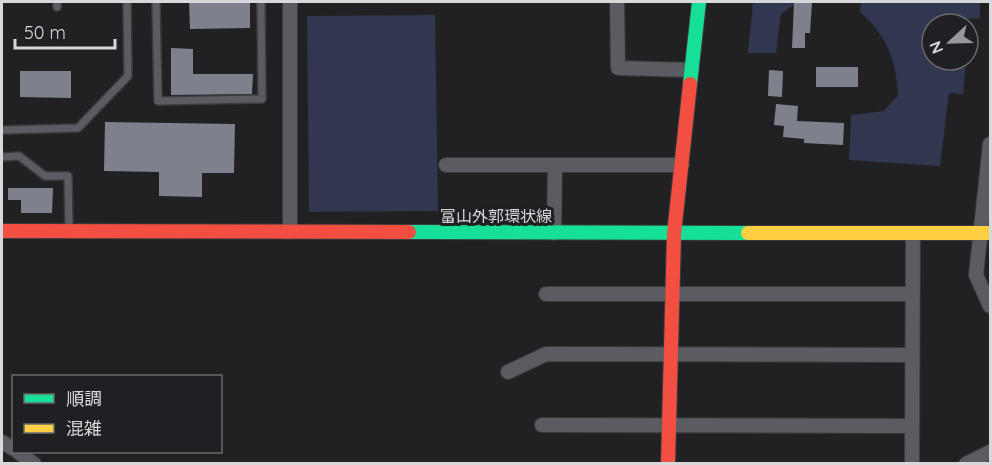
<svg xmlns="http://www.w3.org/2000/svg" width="992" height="465" font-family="Quicksand,'Noto Sans JP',sans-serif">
<rect width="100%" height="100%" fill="#212123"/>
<g fill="#323750">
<polygon points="753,2 798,2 781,14 776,53 748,53"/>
<path d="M861 2H980V18L964 19 963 24H932V60H966L963 94 949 93 940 166 849 160 851 115 884 111 898 95C897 61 886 34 860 12Z"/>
<polygon points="435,15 438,211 309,212 307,16"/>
</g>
<g fill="#7e818c">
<polygon points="189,2 250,2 250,28 190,29"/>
<polygon points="794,2 812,3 810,33 805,33 805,48 792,48"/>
<polygon points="171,48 193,49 193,74 253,74 252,94 171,95"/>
<rect x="816" y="67" width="42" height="20"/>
<polygon points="769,70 783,71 782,97 768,96"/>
<polygon points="20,71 71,71 71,98 20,97"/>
<polygon points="776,104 798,106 797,121 844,123 843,145 804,143 804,139 783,137 784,126 774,125"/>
<polygon points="105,122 235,124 234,173 202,173 202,197 159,196 159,172 104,171"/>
<polygon points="8,188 53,188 52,213 21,213 21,200 8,200"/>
</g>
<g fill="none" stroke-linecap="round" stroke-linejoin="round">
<defs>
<g id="lane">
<polyline points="156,2 158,101 262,99 261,2"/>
<polyline points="57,7 57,2"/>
<polyline points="2,130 78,128 128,76 127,2"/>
<polyline points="2,157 19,156 45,176 68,176 69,230"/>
</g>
<g id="street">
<polyline points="617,2 618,68 692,70"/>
<polyline points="990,144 976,275 990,306"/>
<polyline points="446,165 682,165"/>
<polyline points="290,232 290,2"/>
<polyline points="554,233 555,165"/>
<polyline points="546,294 912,294"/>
<polyline points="508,372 546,354 911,355"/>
<polyline points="542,425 910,426"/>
<polyline points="2,442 14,449"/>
<polyline points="18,452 34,464"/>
<polyline points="912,464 913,235"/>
<polyline points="966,464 990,452"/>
</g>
<g id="fast">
<polyline points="690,84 699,2"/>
<polyline points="409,232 748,233"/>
</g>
<polyline id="slow" points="748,233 990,233"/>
<g id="jam">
<polyline points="2,231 409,232"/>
<polyline points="668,464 674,234 690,84"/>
</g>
</defs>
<use href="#lane" stroke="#3a3b3d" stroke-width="10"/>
<use href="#street" stroke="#3a3b3d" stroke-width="16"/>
<use href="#fast" stroke="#3a3b3d" stroke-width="16"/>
<use href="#slow" stroke="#3a3b3d" stroke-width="16"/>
<use href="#jam" stroke="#3a3b3d" stroke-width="16"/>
<use href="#lane" stroke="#5a5c61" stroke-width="7"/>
<use href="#street" stroke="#5a5c61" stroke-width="14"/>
<use href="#fast" stroke="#16e098" stroke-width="14"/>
<use href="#slow" stroke="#ffcf43" stroke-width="14"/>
<use href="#jam" stroke="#f24e42" stroke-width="14"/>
</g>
<g text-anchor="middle" stroke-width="6" stroke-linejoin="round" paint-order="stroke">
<g font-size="16" fill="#d7d8da" stroke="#202024">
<text x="496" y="222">富山外郭環状線</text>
</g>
</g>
<rect width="992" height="465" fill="none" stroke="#d7d8da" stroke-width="6"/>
<rect x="12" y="375" width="210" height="78" fill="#202024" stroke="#696a6d" stroke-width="1.5"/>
<rect x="24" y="394" width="30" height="9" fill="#16e098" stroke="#696a6d" stroke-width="1.5"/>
<text x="66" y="405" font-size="18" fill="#d7d8da">順調</text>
<rect x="24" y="424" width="30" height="9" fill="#ffcf43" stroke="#696a6d" stroke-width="1.5"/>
<text x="66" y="435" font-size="18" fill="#d7d8da">混雑</text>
<g transform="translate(950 42) rotate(248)"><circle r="28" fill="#202024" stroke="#696a6d" stroke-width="1.5"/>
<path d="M0-4.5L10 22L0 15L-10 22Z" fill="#97989a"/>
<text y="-9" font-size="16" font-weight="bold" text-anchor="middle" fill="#d7d8da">N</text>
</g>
<path d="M15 39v9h100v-9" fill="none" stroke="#d7d8da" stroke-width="3"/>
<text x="24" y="39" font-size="18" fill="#d7d8da" stroke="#202024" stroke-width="4.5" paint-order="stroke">50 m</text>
</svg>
